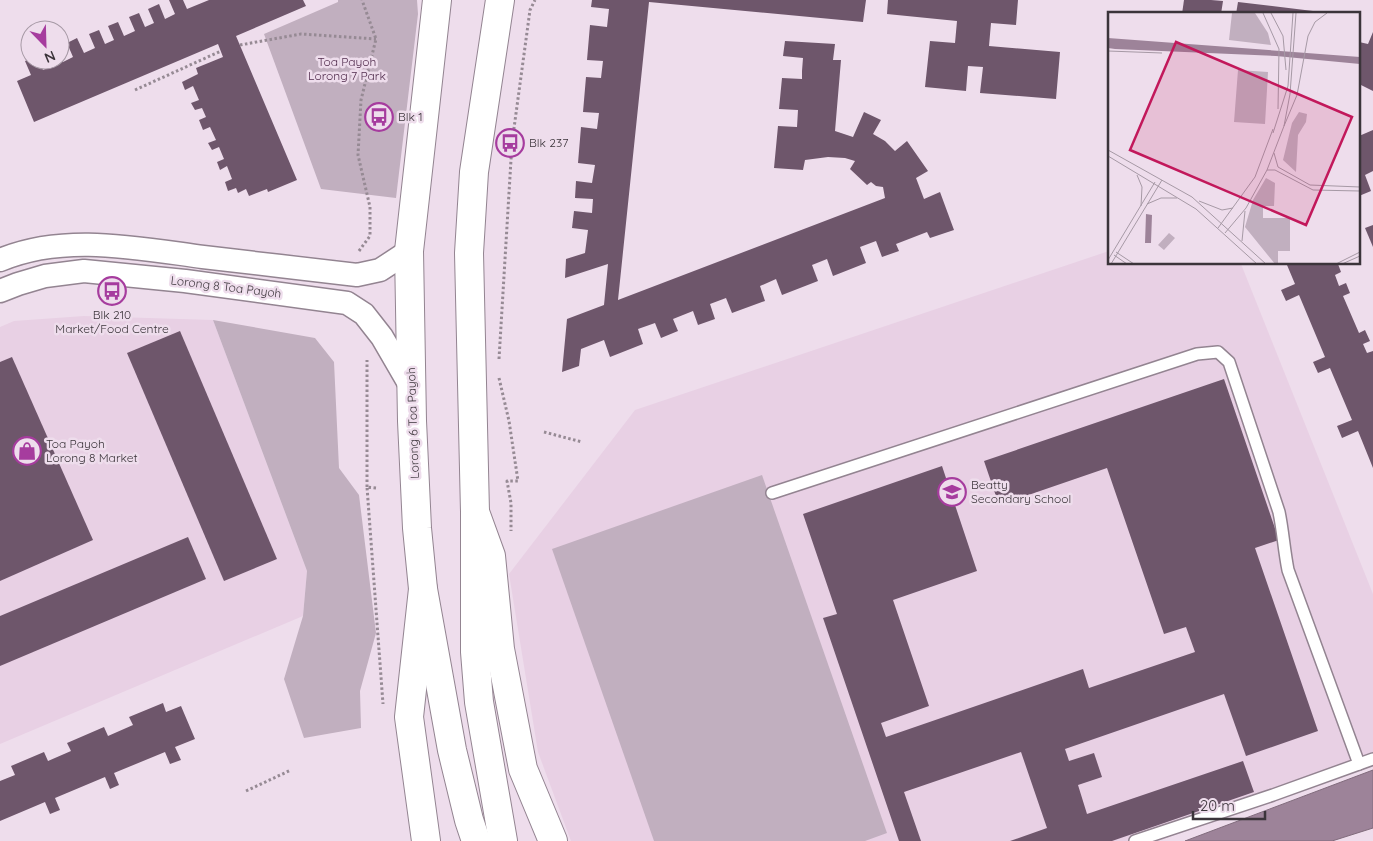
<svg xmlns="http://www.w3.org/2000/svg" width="1373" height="841" font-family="Quicksand,sans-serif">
<rect width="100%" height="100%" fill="#eeddec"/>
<g fill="#e8d0e4">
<polygon points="1109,251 1109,264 1241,264 1373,594 1373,766 1158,841 571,841 538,752 509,574 635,410"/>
<polygon points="84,316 213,320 307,571 303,616 0,744 0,327 14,321"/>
</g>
<g fill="#c1afbf">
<polygon points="338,0 417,0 418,14 396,198 321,189 264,34 338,2"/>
<polygon points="213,320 315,338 334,362 339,468 359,495 376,633 360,691 361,728 304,738 284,679 303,616 307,571"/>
<polygon points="762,475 887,833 865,841 654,841 552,549"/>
</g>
<polygon fill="#9d8399" stroke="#806b7c" points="1373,770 1373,828 1332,841 1185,841"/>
<g fill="#6e566b">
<polygon points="169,0 183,0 187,9 209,0 303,0 306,6 236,36 297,180 268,192 267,189 249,196 246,189 238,193 236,188 228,191 225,182 232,179 227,166 220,170 217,162 224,159 219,147 212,150 208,143 216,140 210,127 203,130 199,120 206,117 202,108 195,110 191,103 199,100 193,86 185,90 182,82 198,74 196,68 223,57 218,44 34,122 17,81 31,75 25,61 30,59 30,60 39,60 43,70 52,66 50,60 60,60 60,55 63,62 73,57 67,43 77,38 84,53 95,48 89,34 99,30 105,44 114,40 108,26 118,22 124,36 135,31 129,17 139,13 145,27 154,23 148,9 159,4 165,19 175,14"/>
<polygon points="592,0 866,0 863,22 649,2 618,300 885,198 883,187 876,186 871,182 867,185 850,169 855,161 845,158 828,157 805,160 803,170 774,168 778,126 797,127 798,110 779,109 782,78 802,79 802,71 803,58 783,56 785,41 835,44 833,60 841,60 835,131 853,137 864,112 881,120 873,134 885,141 895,151 907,141 928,171 916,178 924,199 940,192 954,230 930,238 927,232 896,244 899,251 882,257 876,241 860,247 866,263 833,276 827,259 812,265 818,281 782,295 776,279 760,286 765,301 732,313 726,298 710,304 715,319 698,325 693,311 673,319 678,331 661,338 655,323 638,329 643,344 610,357 604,340 581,349 579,366 562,372 567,319 604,305 608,264 565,278 566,259 585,253 588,230 572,228 574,211 592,213 593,199 575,198 576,181 592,183 595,165 578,163 581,127 597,129 599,113 583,112 586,77 601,78 603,61 587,60 590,25 607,27 609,9 591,7"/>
<polygon points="888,0 1018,0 1016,25 991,23 989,46 1060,52 1056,99 980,93 983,67 968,66 966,91 925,87 930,41 955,43 957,21 887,14"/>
<polygon points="1184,0 1211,0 1223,1 1221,14 1182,14"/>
<polygon points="1238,2 1313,11 1313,14 1236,14"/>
<polygon points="1373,32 1373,91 1359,84 1359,42 1368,44"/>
<polygon points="1373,130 1373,171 1365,175 1371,191 1359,196 1359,136"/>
<polygon points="1373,225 1373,247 1365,228"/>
<polygon points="1291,264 1330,264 1331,265 1338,264 1341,272 1335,275 1339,286 1346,283 1350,293 1343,296 1359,333 1365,330 1370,341 1363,344 1367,353 1373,351 1373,468 1358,431 1342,438 1337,426 1352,420 1330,368 1318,373 1313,362 1325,357 1299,295 1286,301 1281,290 1295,284 1287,265"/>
<polygon points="180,331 277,559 224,581 127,353"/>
<polygon points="12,357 93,540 0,581 0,362"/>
<polygon points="1224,379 1279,540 1255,548 1318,731 1246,756 1224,694 1065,749 1069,761 1094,753 1102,777 1078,785 1087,814 1243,761 1254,792 1112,841 1010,841 1047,828 1021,752 904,792 921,841 899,841 823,618 837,614 803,514 942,466 977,571 893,600 929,706 881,723 886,737 1083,669 1089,688 1195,652 1186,627 1164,634 1107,468 999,505 984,461"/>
<polygon points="188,537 206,579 0,666 0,616"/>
<polygon points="163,703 166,712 181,706 195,739 175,747 181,760 170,764 165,752 114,773 119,785 110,789 105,777 55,798 60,810 50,814 45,802 0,821 0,781 15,775 11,766 44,752 48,761 71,751 67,743 104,727 108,736 133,725 129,717"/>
</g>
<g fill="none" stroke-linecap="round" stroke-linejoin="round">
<defs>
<g id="lane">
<path d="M772 493 1197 354 1218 352 1229 362 1279 512C1283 531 1284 550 1288 570L1359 764"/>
<polyline points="1135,841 1273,795 1373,759"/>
</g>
<g id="street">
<path d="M0 260C64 233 136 248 203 257 254 263 306 269 357 275L380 270 409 251"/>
<polyline points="0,291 18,284 45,276 84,271 185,281 347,303 364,314 382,337 411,387"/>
</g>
<g id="primary">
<polyline points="437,0 409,251 412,421 417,528 423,589 452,750 469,820 476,841"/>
<polyline points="500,0 474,172 469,253 475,512 491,556 500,649 523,769 553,841"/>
</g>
<g id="highway">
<polyline points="475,512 475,652 479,702 503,841"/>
<polyline points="423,589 409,717 426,841"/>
</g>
</defs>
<use href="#lane" stroke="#938491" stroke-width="14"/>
<use href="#street" stroke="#938491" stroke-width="25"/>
<use href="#primary" stroke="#938491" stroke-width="30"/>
<use href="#highway" stroke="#938491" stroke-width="30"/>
<g stroke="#968a94" stroke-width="3" stroke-dasharray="2.5 2.5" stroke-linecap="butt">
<polyline points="240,45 301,34 376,39"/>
<polyline points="135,90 221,51"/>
<polyline points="359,251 370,236 370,207 358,155 361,100 376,39 362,0"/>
<polyline points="499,359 512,143 530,10 535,0"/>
<polyline points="499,378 509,421 518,481 507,481 511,503 511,531"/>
<polyline points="544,432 582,442"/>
<polyline points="367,487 367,360"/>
<polyline points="376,488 367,487 383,704"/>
<polyline points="246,791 291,770"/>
</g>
<use href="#lane" stroke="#fff" stroke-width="11"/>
<use href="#street" stroke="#fff" stroke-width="22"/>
<use href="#primary" stroke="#fff" stroke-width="28"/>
<use href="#highway" stroke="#fff" stroke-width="28"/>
</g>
<defs>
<symbol id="bus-ring" viewBox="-11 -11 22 22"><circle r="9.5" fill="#eeddec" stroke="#a63c9e" stroke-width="1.5"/><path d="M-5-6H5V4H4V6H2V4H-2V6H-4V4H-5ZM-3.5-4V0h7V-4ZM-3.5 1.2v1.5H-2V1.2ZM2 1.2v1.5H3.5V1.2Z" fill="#a63c9e"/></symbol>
<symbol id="shop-ring" viewBox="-11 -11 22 22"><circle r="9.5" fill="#eeddec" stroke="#a63c9e" stroke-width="1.5"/><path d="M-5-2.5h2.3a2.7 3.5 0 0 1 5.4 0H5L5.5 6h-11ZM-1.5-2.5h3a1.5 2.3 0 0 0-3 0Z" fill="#a63c9e"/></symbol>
<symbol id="school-ring" viewBox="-11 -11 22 22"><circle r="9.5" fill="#eeddec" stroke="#a63c9e" stroke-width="1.5"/><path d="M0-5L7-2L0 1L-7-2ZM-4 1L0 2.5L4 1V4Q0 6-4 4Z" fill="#a63c9e"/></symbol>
</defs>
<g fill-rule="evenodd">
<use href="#bus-ring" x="363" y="101" width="32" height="32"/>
<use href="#bus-ring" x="494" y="127" width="32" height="32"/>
<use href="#bus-ring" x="96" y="275" width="32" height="32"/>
<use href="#shop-ring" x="11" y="435" width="32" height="32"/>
<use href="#school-ring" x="936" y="476" width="32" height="32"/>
</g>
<g text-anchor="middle" stroke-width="5" stroke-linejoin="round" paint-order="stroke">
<g font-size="12" fill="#512c4d" stroke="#eeddec">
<text x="347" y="66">Toa Payoh<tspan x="347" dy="14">Lorong 7 Park</tspan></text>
</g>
<g font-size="12" fill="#3b343a" stroke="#eeddec" text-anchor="start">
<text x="398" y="121">Blk 1</text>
<text x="529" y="147">Blk 237</text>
<text x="112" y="319" text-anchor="middle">Blk 210<tspan x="112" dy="14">Market/Food Centre</tspan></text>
<text x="46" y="448">Toa Payoh<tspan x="46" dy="14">Lorong 8 Market</tspan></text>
<text x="971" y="489">Beatty<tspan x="971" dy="14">Secondary School</tspan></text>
</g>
<g font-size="12" fill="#3b343a" stroke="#eeddec">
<text transform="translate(226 287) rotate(7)" y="4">Lorong 8 Toa Payoh</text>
<text transform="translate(413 423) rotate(-92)" y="4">Lorong 6 Toa Payoh</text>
</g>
</g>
<g transform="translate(1108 12)">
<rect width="252" height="252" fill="#eeddec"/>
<path d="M124 1H147L160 21 163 33 121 28ZM130 58 160 60 157 112 126 110ZM191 100 199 102 198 110 190 123 188 160 175 148 184 111ZM158 166 167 171 166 194H155V206H182V239H170V252H167L137 215 145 188ZM61 221 67 226 56 238 50 233Z" fill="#c1afbf"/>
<path d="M0 26 252 45V52L168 44 7 37 0 36ZM38 202 44 203 43 231H37Z" fill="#9d8399"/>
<path fill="none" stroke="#a699a5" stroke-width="1" d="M155 1 171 37 170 97M163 1 175 24 178 58M0 39 54 41M176 114 189 83 200 24 207 10 219 1M165 121 180 74 185 1M0 138 84 185 158 252M166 141 170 155 202 173 252 175M0 144 88 197 149 252M159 158H167L205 178 252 179M29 163 34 175 33 194M91 189 114 198 125 196M39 192 53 186H69M110 216 147 165 165 117M117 221 138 196 159 158 176 114 182 82 188 1M134 229 137 199M8 240 26 252M6 243 19 252M0 248 47 170M3 252 54 168M228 252 252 240M234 252 252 244"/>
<path fill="#c2185b" fill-opacity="0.15" stroke="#c2185b" stroke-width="2.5" d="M68 30 244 105 198 213 22 138Z"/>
<rect width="252" height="252" fill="none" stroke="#3b343a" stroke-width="2.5"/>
</g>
<g transform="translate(45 45) rotate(157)"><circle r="24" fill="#eeddec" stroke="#a699a5"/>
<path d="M0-4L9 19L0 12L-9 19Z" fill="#a63c9e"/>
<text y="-8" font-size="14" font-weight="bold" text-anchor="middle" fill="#3b343a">N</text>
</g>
<path d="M1193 811v8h72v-8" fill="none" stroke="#3b343a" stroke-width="2.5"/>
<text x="1200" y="811" font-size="15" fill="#3b343a" stroke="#eeddec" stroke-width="4" paint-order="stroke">20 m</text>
</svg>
